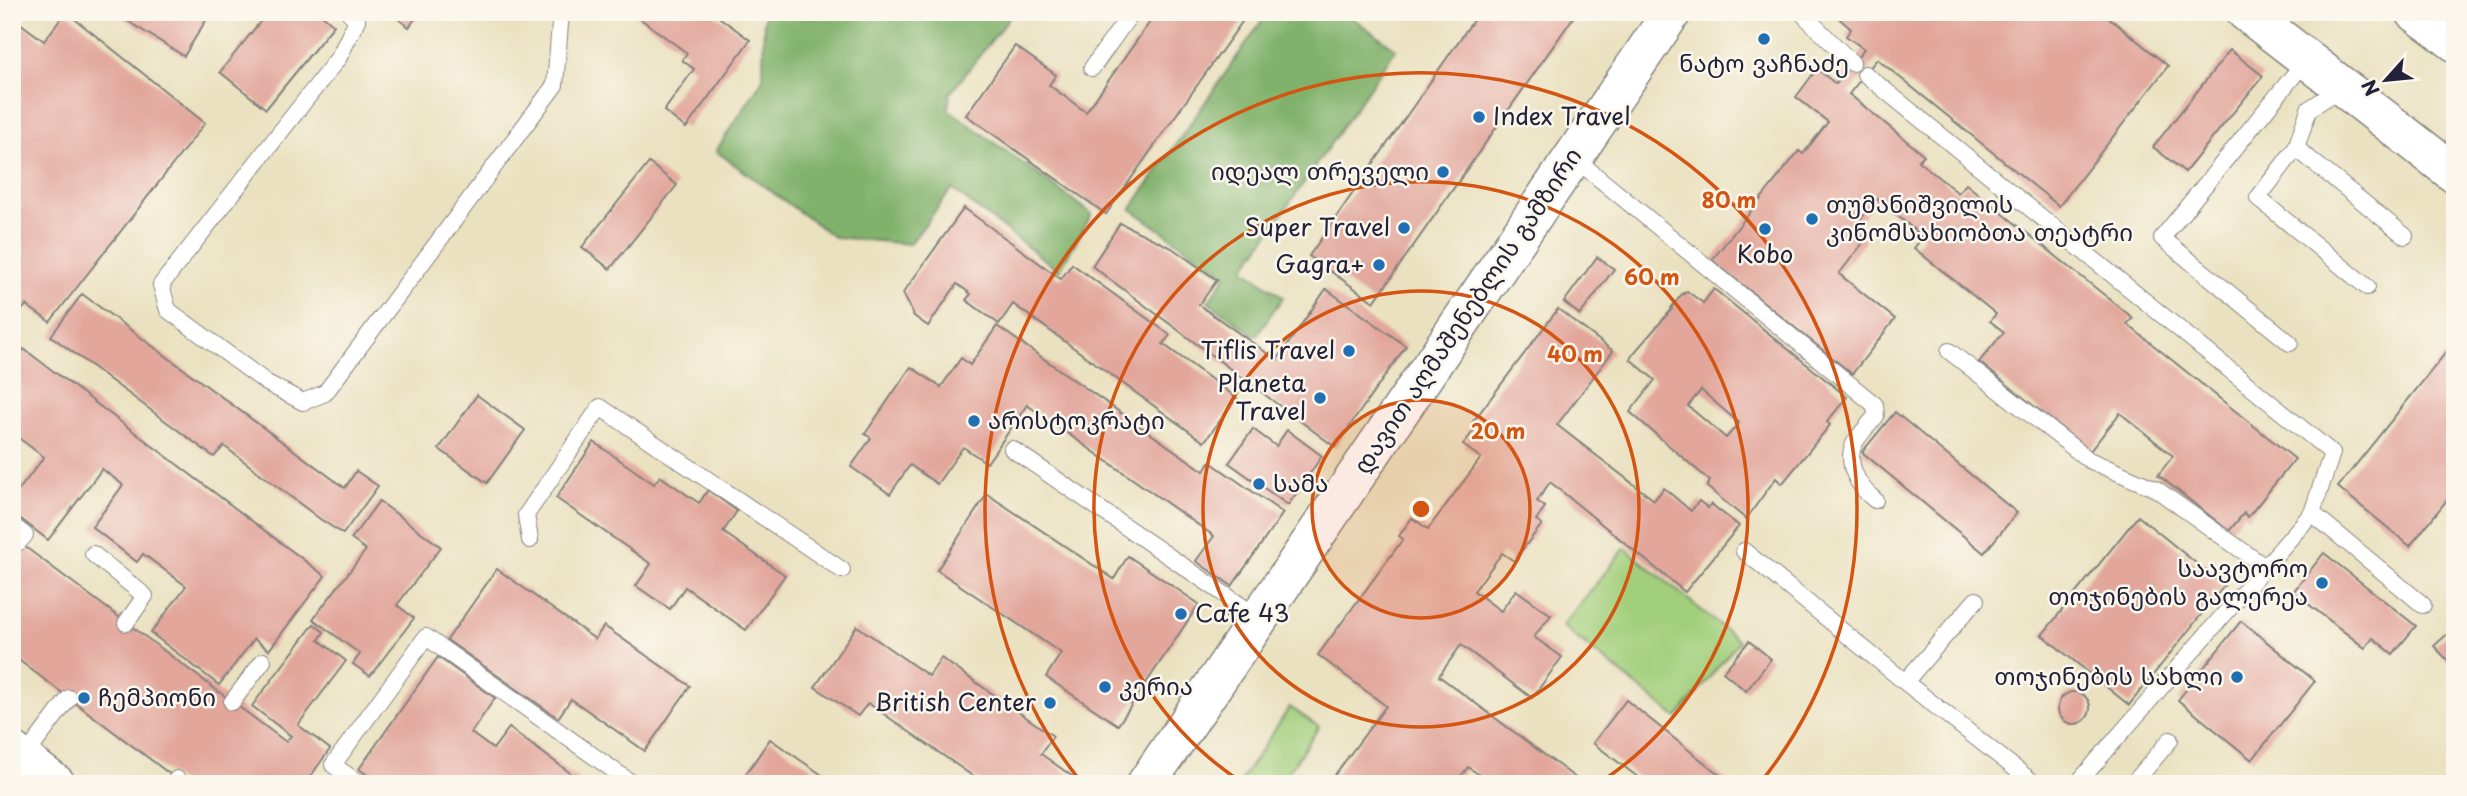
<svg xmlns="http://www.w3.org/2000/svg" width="2467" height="796" font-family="'Playpen Sans','Noto Sans Georgian',sans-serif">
<rect width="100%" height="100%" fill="#fbf7ec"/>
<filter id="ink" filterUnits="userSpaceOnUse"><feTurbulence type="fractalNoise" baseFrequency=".0143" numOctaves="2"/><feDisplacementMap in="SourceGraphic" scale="14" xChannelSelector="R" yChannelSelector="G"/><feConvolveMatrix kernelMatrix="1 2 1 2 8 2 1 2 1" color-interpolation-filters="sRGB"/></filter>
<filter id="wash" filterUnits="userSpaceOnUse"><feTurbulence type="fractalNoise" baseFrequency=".00686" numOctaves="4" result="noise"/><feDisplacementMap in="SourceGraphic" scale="28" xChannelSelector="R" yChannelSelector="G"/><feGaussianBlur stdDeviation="1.57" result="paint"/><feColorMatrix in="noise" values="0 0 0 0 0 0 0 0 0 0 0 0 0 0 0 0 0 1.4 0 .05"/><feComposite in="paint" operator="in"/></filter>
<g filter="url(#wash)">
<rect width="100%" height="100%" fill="#eae1c0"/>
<g fill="#a2cf7c" stroke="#62785c" stroke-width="2">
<polygon points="1625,548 1739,641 1677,718 1562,626"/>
<polygon points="1290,707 1319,727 1280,784 1246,784 1241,780"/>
</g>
<g fill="#81b26c" stroke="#526a54" stroke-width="2">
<polygon points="764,12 1008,12 1011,15 950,94 948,109 1092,214 1059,271 952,189 910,244 834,237 716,151 763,79"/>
<polygon points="1268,12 1344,12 1396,49 1244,269 1283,297 1256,336 1208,302 1226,276 1131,209"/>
</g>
<g id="blocks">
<g fill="#e2a69b" fill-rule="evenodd">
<polygon points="66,12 205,123 50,322 26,305 12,322 12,17 44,41"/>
<polygon points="113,12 211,12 184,56"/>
<polygon points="268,12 319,12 334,25 266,109 220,72"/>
<polygon points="389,12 420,12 409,27"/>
<polygon points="631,12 712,12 750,40 686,128 664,111 694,69 682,60 687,53"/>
<polygon points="1157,12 1249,12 1106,214 966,115 1015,46 1056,75 1049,85 1086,112"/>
<polygon points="1479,12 1577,12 1374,302 1309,256"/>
<polygon points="1832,12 2102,12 2168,66 2059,206 1877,59 1849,94 1924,155 1918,161 1958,193 1966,184 2133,318 2127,324 2295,459 2248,517 2244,513 2229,531 2158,475 2173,456 2120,413 2090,451 1979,362 2004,332 1990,321 1996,314 1914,248 1923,237 1877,199 1853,229 1866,239 1839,274 1895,319 1852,374 1712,260 1799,151 1803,154 1828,122 1796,97 1817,69 1836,84 1864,49 1846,36 1851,29"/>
<polygon points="2230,50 2263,76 2185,172 2153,147"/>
<polygon points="649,163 677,185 610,269 582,247"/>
<polygon points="964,208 1061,279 1072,264 1170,335 1163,344 1237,398 1204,442 1013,304 999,324 966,300 971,294 957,284 928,326 914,316 903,293"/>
<polygon points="1120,223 1172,248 1217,280 1199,305 1277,360 1326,289 1406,346 1335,447 1092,266"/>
<polygon points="1597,257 1614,269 1580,315 1564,302"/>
<path d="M1714 289 1847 397 1827 422 1830 425 1782 484 1776 478 1746 519 1707 487 1710 481 1630 412 1655 380 1630 359 1633 354 1672 309 1671 308 1683 293 1684 294 1687 291 1703 303ZM1701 390 1739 423 1726 438 1688 406Z"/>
<polygon points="82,294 345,488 356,471 378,486 343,534 320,519 224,446 214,457 51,336"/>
<polygon points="1558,309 1613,351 1557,425 1654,500 1664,488 1691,511 1699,501 1708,508 1711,504 1739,526 1685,592 1550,482 1537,501 1545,507 1536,520 1542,524 1514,561 1502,553 1474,591 1501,611 1516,590 1551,615 1534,637 1562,657 1532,698 1461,645 1439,676 1581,782 1579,784 1480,784 1484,778 1468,767 1455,784 1328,784 1386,706 1318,655 1403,539 1399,536 1412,518 1428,529 1481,458 1463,445 1476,427 1472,423"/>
<polygon points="997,326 1204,471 1210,462 1283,513 1232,586 1196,561 1214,536 1027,405 987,463 963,447 937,484 910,465 890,494 851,467 871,438 865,434 911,367 941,387 961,358 970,365"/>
<polygon points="2455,341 2455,490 2410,546 2338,487"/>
<polygon points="24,349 325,576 269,650 254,639 219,685 151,633 186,586 143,554 137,562 92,527 123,485 102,469 48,540 12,512 12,499 44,457 12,433 12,365"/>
<polygon points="477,395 525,430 487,483 439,449"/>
<polygon points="1895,412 2017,513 1984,553 1862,452"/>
<polygon points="1253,429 1276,446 1287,430 1322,456 1288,505 1229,463"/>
<polygon points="594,442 654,484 660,476 699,503 708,490 737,511 723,532 785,575 746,630 685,587 670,609 636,586 651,564 556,498"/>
<polygon points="987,494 1114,579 1128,556 1199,604 1118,725 1046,677 1061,653 937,570"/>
<polygon points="379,501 441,547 397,605 414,618 370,676 353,664 360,654 313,619 366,550 351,539"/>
<polygon points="2138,516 2224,586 2129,705 2042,635"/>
<polygon points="12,537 286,742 291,736 252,706 314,624 324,632 319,640 346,661 298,725 330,749 305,784 183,784 12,655"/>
<polygon points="2324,553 2416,626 2393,654 2373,638 2365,648 2293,592"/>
<polygon points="497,569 595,639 604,626 690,686 645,751 571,699 558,718 447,640"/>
<polygon points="2241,621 2315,681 2252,760 2178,700"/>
<polygon points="857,626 929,676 941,658 1053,736 1041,754 1083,784 984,784 868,703 858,716 815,687"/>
<polygon points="2455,627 2455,668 2434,646"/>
<polygon points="1749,641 1771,659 1746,691 1723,672"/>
<polygon points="438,657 495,698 471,733 493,749 509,728 580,780 578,784 436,784 432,781 430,784 380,784 359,769"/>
<circle cx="2074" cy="708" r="16"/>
<polygon points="1626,700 1725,779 1731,784 1647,784 1593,743"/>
<polygon points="770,739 835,784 739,784"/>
</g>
</g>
</g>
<g filter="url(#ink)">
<use href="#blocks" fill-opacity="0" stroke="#86827e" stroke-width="2"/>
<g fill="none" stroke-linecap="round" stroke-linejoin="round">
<defs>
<g id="service">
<polyline points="349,12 357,20 339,57 161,285 168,310 267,383 303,402 325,393 555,85 561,12"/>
<polyline points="1801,12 1852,63"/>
<polyline points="1092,68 1132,12"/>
<polyline points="1865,74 2332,453 2312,513 2077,784"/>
<polyline points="2343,87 2309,109 2296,148 2258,198 2367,287"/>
<polyline points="2296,148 2405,236"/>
<path d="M1573 157 1875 405 1876 416C1869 424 1861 433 1855 442 1844 462 1858 487 1875 500"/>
<polyline points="2290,343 2162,238 2307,59"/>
<polyline points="1949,351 2089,460 2156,489 2265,567"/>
<polyline points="1012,449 1259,618"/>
<polyline points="2312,513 2423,605"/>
<polyline points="12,525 25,535 19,542"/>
<polyline points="530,540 526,515 600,407 842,570"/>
<polyline points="1744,551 1905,682 2035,784"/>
<polyline points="93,554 145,596 126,623"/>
<polyline points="1905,682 1976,600"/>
<polyline points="232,702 263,661"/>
<polyline points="23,759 69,698"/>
<polyline points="173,784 177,779"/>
<polyline points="360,784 333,765 426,637 633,784"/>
<polyline points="2133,784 2170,740"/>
</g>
<g id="secondary">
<polyline points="2246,12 2455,174"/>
<polyline points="12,751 56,784"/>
<polyline points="1146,784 1672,12"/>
</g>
<polyline id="primary" points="2415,12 2455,42"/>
</defs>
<use href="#service" stroke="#86827e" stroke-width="18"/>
<use href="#secondary" stroke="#86827e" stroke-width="41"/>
<use href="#primary" stroke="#86827e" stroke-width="41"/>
<use href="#service" stroke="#fff" stroke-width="16"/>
<use href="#secondary" stroke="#fff" stroke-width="38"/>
<use href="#primary" stroke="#fff" stroke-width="38"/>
</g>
</g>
<circle cx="1421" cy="509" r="109" fill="#d45411" fill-opacity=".12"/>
<g fill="none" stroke="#d45411" stroke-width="3.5">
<circle cx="1421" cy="509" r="109"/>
<circle cx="1421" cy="509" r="218"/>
<path d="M1243 783A327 327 0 1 1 1599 783"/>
<path d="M1082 783A436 436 0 1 1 1760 783"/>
</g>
<g fill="#1f6fb2" stroke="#fbf7ec" stroke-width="2.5">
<circle cx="1764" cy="39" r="7"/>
<circle cx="1479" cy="117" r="7"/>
<circle cx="1443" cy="172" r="7"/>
<circle cx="1812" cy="219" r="7"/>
<circle cx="1404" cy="228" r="7"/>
<circle cx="1765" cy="229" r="7"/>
<circle cx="1379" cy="265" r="7"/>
<circle cx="1349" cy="351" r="7"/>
<circle cx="1320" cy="398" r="7"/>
<circle cx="974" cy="421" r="7"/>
<circle cx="1259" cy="484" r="7"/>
<circle cx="2322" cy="583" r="7"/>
<circle cx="1181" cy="614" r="7"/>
<circle cx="2237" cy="677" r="7"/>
<circle cx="1105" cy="687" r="7"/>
<circle cx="84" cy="698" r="7"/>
<circle cx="1050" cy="703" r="7"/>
</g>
<g text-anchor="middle" stroke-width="5" stroke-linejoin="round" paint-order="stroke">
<g font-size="24" fill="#22223b" stroke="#fbf7ec" text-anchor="end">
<text x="1764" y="72" text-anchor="middle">ნატო ვაჩნაძე</text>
<text x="1493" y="125" text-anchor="start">Index Travel</text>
<text x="1429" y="180">იდეალ თრეველი</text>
<text x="1826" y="213" text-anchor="start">თუმანიშვილის<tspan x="1826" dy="28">კინომსახიობთა თეატრი</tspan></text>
<text x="1390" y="236">Super Travel</text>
<text x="1765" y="263" text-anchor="middle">Kobo</text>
<text x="1365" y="273">Gagra+</text>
<text x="1335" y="359">Tiflis Travel</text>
<text x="1306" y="392">Planeta<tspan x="1306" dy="28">Travel</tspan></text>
<text x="988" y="429" text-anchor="start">არისტოკრატი</text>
<text x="1273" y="492" text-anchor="start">სამა</text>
<text x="2308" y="577">საავტორო<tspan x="2308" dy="28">თოჯინების გალერეა</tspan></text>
<text x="1195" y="622" text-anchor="start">Cafe 43</text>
<text x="2223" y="685">თოჯინების სახლი</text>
<text x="1119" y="695" text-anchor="start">კერია</text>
<text x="98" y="706" text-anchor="start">ჩემპიონი</text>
<text x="1036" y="711">British Center</text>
</g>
<g font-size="24" fill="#22223b" stroke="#fbf7ec">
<text transform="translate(1468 311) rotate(-56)" y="8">დავით აღმაშენებლის გამზირი</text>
</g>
</g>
<circle cx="1421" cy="509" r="10" fill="#d45411" stroke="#fbf7ec" stroke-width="3.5"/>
<g font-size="21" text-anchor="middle" font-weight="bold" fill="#d45411" stroke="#fbf7ec" stroke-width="5" stroke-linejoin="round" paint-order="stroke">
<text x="1729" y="208">80 m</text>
<text x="1652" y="285">60 m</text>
<text x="1575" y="362">40 m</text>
<text x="1498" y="439">20 m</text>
</g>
<rect width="2467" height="796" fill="none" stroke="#fbf7ec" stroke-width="42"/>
<g transform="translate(2386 80) rotate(243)" stroke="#fbf7ec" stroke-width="5" paint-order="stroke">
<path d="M0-5L12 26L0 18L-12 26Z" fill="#22223b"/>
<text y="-10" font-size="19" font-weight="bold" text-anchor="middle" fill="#22223b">N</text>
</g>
</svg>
